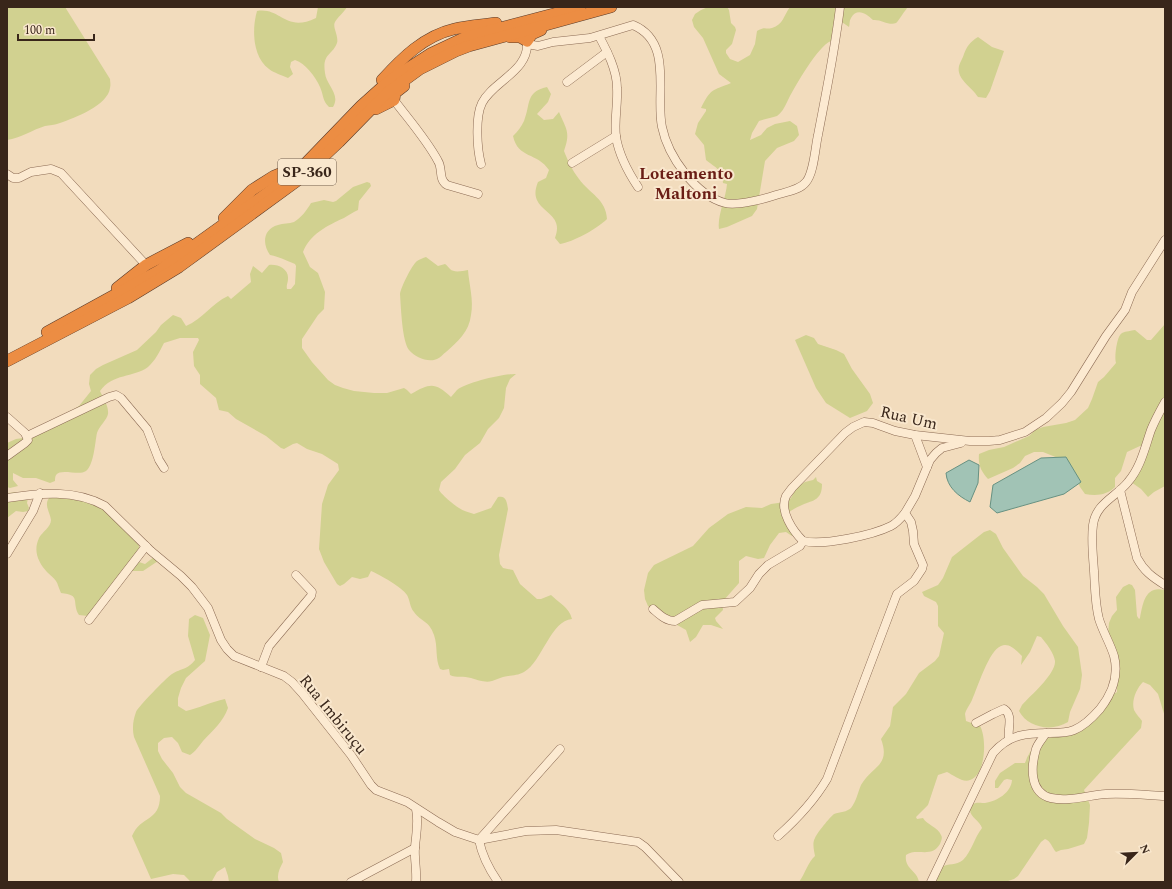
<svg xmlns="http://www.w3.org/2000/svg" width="1172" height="889" font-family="Spectral,serif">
<rect width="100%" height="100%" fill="#f2dcbd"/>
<g fill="#d1d190">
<path d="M7 7H65L110 79C110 81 111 85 110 88 108 105 75 118 60 123 55 125 49 125 45 126 32 130 21 138 7 140Z"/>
<path d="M318 7H347C344 12 337 18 335 22 332 27 339 36 337 43 332 56 322 53 325 73 326 85 341 94 333 107H329C322 100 324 96 320 87 315 76 306 64 295 60L291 62 290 67 293 74 288 78C282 75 274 73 269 69 252 57 252 28 257 11 281 7 285 33 316 18Z"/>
<path d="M708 7H727L729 10 731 23 735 27 736 30 732 44 726 50V53L730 59 738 62 750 55 755 44 757 31C766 26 765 30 772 28 783 25 784 15 790 7H908C905 10 898 22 896 23 889 26 881 19 873 20 867 14 857 7 851 18 849 21 850 24 849 27L839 20 833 31 831 41C818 46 796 85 789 98 786 104 783 112 777 116 772 118 764 119 759 121L752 133 750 140 761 135 767 128 775 124 790 121 797 126 799 135 794 141 777 148 765 161 757 209 752 216 727 227 719 229C717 216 726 198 727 184L723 183C723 170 716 168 706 160L704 145 695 134 698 123 706 111V109L701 108C711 88 712 91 731 83L719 74 703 38 694 27 692 20 695 14 701 10Z"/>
<path d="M978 37 992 47 1004 51 990 91 986 98 978 97C972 87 956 79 959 66 960 62 963 58 964 54 967 46 970 42 978 37Z"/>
<path d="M547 87 551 94 548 102 537 114 544 120 553 119 559 112C566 129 571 132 564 151 568 161 572 170 579 179 590 194 606 199 607 219 597 229 573 242 560 244L555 238C567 209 525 213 538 182L546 178 549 170C537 152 518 159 513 136 518 131 521 127 524 121 531 104 525 92 547 87Z"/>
<path d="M367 182 370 183 371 186 359 201 358 210C353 212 349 215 344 218 328 225 309 235 303 252L310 267 318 273 325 292 324 309 318 315 302 339V348L312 362 328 380 335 385 343 388 354 391 374 393H387L404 388 407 390 411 394C430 383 435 382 451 397 453 395 455 392 457 390 468 382 502 374 516 374L510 379 506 388 504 408 499 418 488 429 480 443 465 455 455 469 441 482 439 490C441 494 454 505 459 508 463 511 469 512 474 514L491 508 498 497C506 495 507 502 508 509L499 555 500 564 503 568 513 570 520 584 537 599H541L551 595C559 603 569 607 572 619 551 620 542 662 524 672 517 676 511 675 503 677 499 678 496 680 492 681 485 683 478 680 471 678 464 676 456 678 450 675L449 669 443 670 440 669C435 659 438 646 434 635 429 620 421 622 414 612 410 608 410 600 407 595 402 587 380 575 371 571L368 577 360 579 352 577 344 584 340 586 337 584 324 562 319 549 322 504 328 485 339 470 338 464 322 454 307 449 297 443 293 444 284 449 281 448 266 436 236 419 228 412 219 410 216 398 200 384V375L194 366 193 352 199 340 198 338H180L164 343C160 351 155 361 148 367 133 378 113 373 100 391 103 398 109 406 108 414 107 420 99 426 97 433 95 442 94 465 86 471 79 476 61 468 56 475 55 477 55 479 55 481L50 483 36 478H23L13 473V480L18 486 10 488 7 487V443L16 439 30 437 79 406 91 391 89 384 90 375 96 369 103 365 137 350 156 332 161 325 173 315 181 318 186 326C203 319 212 303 228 296L231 299 251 282 250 274 253 266 262 273 269 265C278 264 289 269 288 279 288 283 286 285 287 289H291L295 284 296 266 295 264C285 260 280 257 270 255 262 244 263 229 278 225 283 223 289 224 294 222 301 218 307 210 311 203L324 200 333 202 336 201 353 187Z"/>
<path d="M426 257 438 266 445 264C447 265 448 267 450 269 454 273 462 271 468 270 469 284 474 301 471 315 469 332 458 341 446 352 443 354 440 358 437 359 428 363 415 357 409 350 402 341 401 307 400 294 401 287 412 265 417 261 420 259 423 258 426 257Z"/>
<path d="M1165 324V486L1154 492 1148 497 1141 489 1131 482 1143 447 1140 446 1127 452 1121 471 1115 478V487C1107 495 1097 496 1085 494L1080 487 1073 469 1058 458 1043 452H1034L1025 456 1020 463 1013 468 988 479C981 471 978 465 979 454L989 450 1004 447 1029 436 1035 430 1043 427 1066 423 1075 420 1088 408 1092 399 1098 382 1104 377 1116 363C1114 357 1117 335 1122 333 1126 331 1131 331 1135 330L1147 340H1151Z"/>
<polygon points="806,335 814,338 818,344 836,350 844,354 852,369 870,394 873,403 867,411 850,418 826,403 816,388 795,340"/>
<path d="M816 477 817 481 822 484C822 500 814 500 802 505 797 507 792 510 787 513L791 522 792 536 786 532 779 533 770 545 764 558 758 559 746 556 739 561V583L724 600 722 603 723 610 715 618 716 621 723 629 711 625H703L696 637 690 642 686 630 656 613 648 606 645 599 644 590 648 573 654 565 693 546 709 528 728 514 746 507 762 508 771 504 785 502 791 498 795 490 800 485 805 482 813 480Z"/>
<polygon points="21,492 29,493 27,503 29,508 28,511 23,512 16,511 7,518 7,493"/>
<path d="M50 497 98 502 138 541C141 551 136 554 139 562L145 564 154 557 158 561 143 571H129L88 616 79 615C71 602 82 595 61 593 59 589 58 584 56 581 54 578 50 575 47 572 38 562 33 551 39 538 42 532 51 527 51 520 50 512 43 504 50 497Z"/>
<path d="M990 530 996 534 1003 548 1023 576 1037 587 1044 594 1063 626 1078 647 1082 675 1080 689 1070 712 1068 722C1052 732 1028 728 1019 711L1022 705C1030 696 1056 674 1055 661 1054 653 1046 643 1041 637L1037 636 1030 652 1021 665 1022 656C1017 651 1009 642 1001 646 989 650 977 689 972 700 970 705 966 709 965 714L966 721 980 726C987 738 986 775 970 780 963 783 953 775 947 772L938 775 928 805 916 817 917 819 923 818C927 825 938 827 941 835 943 838 941 841 940 844 931 859 917 847 906 855 904 869 917 870 919 882H799C805 874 808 862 815 856 814 850 812 843 815 838 817 833 830 817 834 814 840 812 847 812 851 808 856 802 858 792 861 785 872 766 891 766 881 739L890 726 893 707 906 694 919 673 935 661 939 656 944 633 938 626V606L936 602 924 596 922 592 938 585 943 578 952 557 984 532Z"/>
<path d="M1129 584 1132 585 1135 590 1137 616 1139 619 1140 618C1143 603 1145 585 1165 590V717L1158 694 1150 685 1143 682C1137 688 1131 700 1134 710 1136 714 1140 718 1142 721L1141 728 1084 790 1090 805 1089 823 1087 838 1084 844 1068 849 1061 850 1056 852C1052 848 1051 841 1045 839L1041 842 1018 876 1014 879 1005 882H930C933 877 937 871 942 867 948 863 956 866 963 860 972 851 974 838 982 828 980 821 970 817 970 810 970 809 972 805 973 804 976 802 982 803 985 803 997 801 1011 793 1012 780L1007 779 1004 780 998 788H995V781L1000 773 1015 763H1025C1037 730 1056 743 1077 726 1091 715 1102 701 1117 692V661L1108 634 1109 623 1112 616 1117 610 1116 597 1123 587Z"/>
<path d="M195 615 203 618 210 635 205 661 186 678 181 688 178 698V706L186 711C199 708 211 702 225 699L228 708C223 722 213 730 203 741 198 747 196 751 190 755L182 752 178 743 172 737 164 738 158 743V751L162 759 173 773 180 787 186 793 221 813 227 819 255 839 274 848 281 853 283 862C280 868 276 875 279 882H229L228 876 225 867 217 872 212 881 209 882H191L184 875 173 874 151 879 132 836C141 815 160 822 160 796L134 737C132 729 133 720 136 712 138 707 166 678 172 674 182 668 187 670 195 660L188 636 189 619Z"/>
</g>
<g fill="#a1c3b5" stroke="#679182">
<polygon points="1066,457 1081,482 1064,494 997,513 990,507 993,485 1041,458"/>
<path d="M969 460 979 465 978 483 970 502C958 496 947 487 946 473Z"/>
</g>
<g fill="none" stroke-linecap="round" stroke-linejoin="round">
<defs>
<g id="minor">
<path d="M599 36C607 51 617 70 617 88 618 104 614 121 616 137 619 155 628 172 638 187"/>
<path d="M527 44 538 46 553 42 590 38 633 25C674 42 655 95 662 127 668 156 695 195 725 203 737 206 764 199 776 195 786 192 800 190 806 182 814 173 815 148 818 135 826 93 835 50 840 7"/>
<polyline points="567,82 607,52"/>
<path d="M394 100C409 120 426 139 438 161 443 169 438 179 447 185L478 194"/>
<polyline points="572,163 616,136"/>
<path d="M481 164C477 149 475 117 482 103 493 81 530 71 527 41"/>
<polyline points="7,174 13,178 19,178 31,172 51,169 61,173 146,265"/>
<polyline points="7,417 25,433 28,440 25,443 7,456"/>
<polyline points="915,435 927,467"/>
<polyline points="27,436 109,397 116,395 121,398 147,429 159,460 164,468"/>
<path d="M1120 490 1137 558C1144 571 1152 577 1165 585"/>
<path d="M7 498C39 493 75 489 105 506L151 551 181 576 192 587 208 608 221 640 227 649 234 656 284 676 292 682 302 693 351 755 371 785 376 790 407 802 438 822 455 832 479 840 526 831 556 830 638 842 645 847 679 882"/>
<path d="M803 541C823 546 873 535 891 526 897 523 901 518 905 513"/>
<polyline points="7,554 33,511 40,493"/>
<path d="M653 609C660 615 666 621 675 621L702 605 735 602 750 588 759 574 768 565 800 546 803 541C793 531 779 511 786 496 788 493 790 491 792 488L845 433 853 427 864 422 873 423 895 431 915 435 970 441H989L1000 440 1025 432 1046 418 1062 403 1071 392 1106 336 1125 310 1132 292 1165 240"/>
<polyline points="89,620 146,546"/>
<polyline points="261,667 269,646 311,596 312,592 296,575"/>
<path d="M976 723 993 714 1004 709C1014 716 1007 729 1009 739"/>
<path d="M1046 733C1043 738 1038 743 1036 749 1031 766 1029 793 1051 798 1069 802 1089 795 1106 794 1126 793 1146 795 1165 796"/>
<path d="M778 836C797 819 814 801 827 779L895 599 897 594 914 581 922 569 923 565 914 544 913 531 911 522 905 513 915 496 930 460 936 453 942 448 961 443"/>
<polyline points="351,882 415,848"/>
<path d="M416 882C417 870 414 858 415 847 416 834 419 823 416 809"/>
<path d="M498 882C489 869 482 856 479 840L560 749"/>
<path d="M931 882 993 753C1010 734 1026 733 1050 733 1058 733 1067 733 1074 730 1084 726 1093 717 1100 709 1112 694 1119 675 1114 656 1110 643 1103 632 1099 619 1095 604 1095 587 1094 571 1093 556 1091 540 1093 525 1096 503 1116 497 1128 482 1141 467 1145 447 1151 430 1155 420 1160 411 1165 402"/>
</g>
<g id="highway">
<polyline points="510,37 520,37 527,41 532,34 541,30"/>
<path d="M382 80C402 58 424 36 454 29 468 26 482 25 496 23"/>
<polyline points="376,109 394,100 395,93 404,86"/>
<polyline points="224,218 252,190 274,176 296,167"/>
<polyline points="117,288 146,265 188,243"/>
<polyline points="47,332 160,270 270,191 306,163 361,106 381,88 396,76 430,54 466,37 580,7"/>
<polyline points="7,361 128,298 179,267 301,178 339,142 387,93 420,69 456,51 469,46 611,7"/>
</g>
</defs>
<use href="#minor" stroke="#8c6b54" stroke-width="9"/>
<use href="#highway" stroke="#593a29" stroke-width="12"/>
<use href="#minor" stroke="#fcead1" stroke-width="8"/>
<use href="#highway" stroke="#ec8d43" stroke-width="11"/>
</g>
<g text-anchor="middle" stroke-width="4" stroke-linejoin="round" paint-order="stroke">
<rect fill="#f9e7cd" stroke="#736050" stroke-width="1" x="278" y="159" width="58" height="26" rx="3"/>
<g font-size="15" font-weight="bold" fill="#39261a">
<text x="307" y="177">SP-360</text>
</g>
<g font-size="16" fill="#39261a" stroke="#f9e7cd">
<text transform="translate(909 417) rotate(13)" y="6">Rua Um</text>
<text transform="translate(334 714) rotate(51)" y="6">Rua Imbiruçu</text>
</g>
<g font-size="17" font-weight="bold" fill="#6a1d15" stroke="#f9e7cd">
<text x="686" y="179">Loteamento<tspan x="686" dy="20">Maltoni</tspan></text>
</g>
</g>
<rect width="1172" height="889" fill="none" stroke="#39261a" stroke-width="16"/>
<g transform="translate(1136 853) rotate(66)" stroke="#f9e7cd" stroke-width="3" paint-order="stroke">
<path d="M0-3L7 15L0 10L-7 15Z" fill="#39261a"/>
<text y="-6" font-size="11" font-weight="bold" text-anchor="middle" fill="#39261a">N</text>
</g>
<path d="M18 34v6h76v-6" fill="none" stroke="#39261a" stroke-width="2"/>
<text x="24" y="34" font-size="12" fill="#39261a" stroke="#f9e7cd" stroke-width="3" paint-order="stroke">100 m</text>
</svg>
